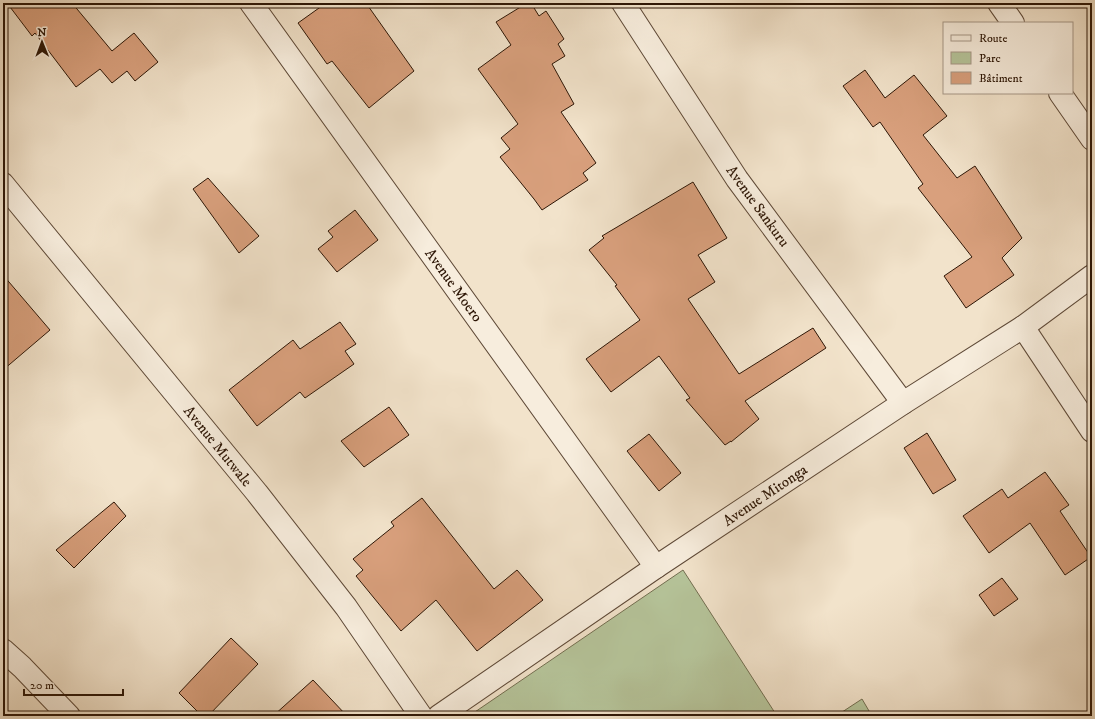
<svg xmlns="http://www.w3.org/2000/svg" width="1095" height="719" viewBox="0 0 1095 719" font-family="'IM FELL DW Pica',serif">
  <rect width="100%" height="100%" fill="#f2e3cb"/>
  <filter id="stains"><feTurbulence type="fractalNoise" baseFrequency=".005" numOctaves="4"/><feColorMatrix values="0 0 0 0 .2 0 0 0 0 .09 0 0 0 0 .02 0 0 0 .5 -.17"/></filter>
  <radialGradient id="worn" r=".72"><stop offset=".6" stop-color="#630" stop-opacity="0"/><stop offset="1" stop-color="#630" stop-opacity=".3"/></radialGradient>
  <g fill="#b6c59b" stroke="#726e50">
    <path d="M 683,570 L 777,716 L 469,716 Z"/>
    <path d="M 862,699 L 872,716 L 836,716 Z"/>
  </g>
  <g fill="#d9a07d" stroke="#2d1606">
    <path d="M 7,3 L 72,3 L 112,51 L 134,33 L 158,62 L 135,81 L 127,71 L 112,83 L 100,69 L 76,87 L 35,33 L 32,36 Z"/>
    <path d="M 326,3 L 366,3 L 414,71 L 369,108 L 332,61 L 327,64 L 298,23 Z"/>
    <path d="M 527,3 L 531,3 L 539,16 L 546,11 L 564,39 L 558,44 L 565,56 L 552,64 L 574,104 L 561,112 L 596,163 L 583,173 L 588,180 L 542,210 L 534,199 L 500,157 L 510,149 L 501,138 L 518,124 L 478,69 L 511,45 L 496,22 Z"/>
    <path d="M 865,70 L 885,98 L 914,75 L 947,116 L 923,135 L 957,178 L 975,166 L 1022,238 L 1002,258 L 1014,275 L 966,308 L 944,276 L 972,257 L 918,188 L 923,184 L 880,122 L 873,127 L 843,86 Z"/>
    <path d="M 208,178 L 259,236 L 239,253 L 193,189 Z"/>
    <path d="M 693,182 L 727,238 L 698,255 L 715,282 L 688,299 L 739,374 L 813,328 L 826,348 L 745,401 L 759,419 L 731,442 L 731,441 L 725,445 L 686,400 L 690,398 L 659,356 L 611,392 L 586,359 L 640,320 L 615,286 L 617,285 L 589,250 L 604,238 L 602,236 Z"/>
    <path d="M 355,210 L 378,240 L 337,272 L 318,249 L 333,237 L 328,231 Z"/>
    <path d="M 3,275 L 50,330 L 3,370 Z"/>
    <path d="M 340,322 L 356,344 L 345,351 L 354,364 L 305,398 L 300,392 L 257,426 L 229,390 L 293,340 L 300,349 Z"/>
    <path d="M 389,407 L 409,435 L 364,467 L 341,441 Z"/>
    <path d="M 927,433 L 956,480 L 933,494 L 904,448 Z"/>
    <path d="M 649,434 L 681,473 L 659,491 L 627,451 Z"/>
    <path d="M 1045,472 L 1069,505 L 1060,511 L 1091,557 L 1065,575 L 1030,523 L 989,553 L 963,516 L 1002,489 L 1008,498 Z"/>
    <path d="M 422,498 L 494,589 L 517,570 L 543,600 L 477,651 L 436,600 L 401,631 L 356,576 L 363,570 L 353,559 L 394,526 L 391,522 Z"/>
    <path d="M 114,502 L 126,516 L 74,568 L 56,550 Z"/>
    <path d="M 1002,578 L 1018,599 L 994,616 L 979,595 Z"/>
    <path d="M 231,638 L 258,664 L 208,716 L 202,716 L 179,693 Z"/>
    <path d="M 313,680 L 347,716 L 273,716 Z"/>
  </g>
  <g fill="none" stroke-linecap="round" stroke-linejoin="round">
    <defs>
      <g id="minor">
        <path d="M 251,3 L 656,567"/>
        <path d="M 623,3 L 737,179 L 903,403"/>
        <path d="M 999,3 L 1013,23"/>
        <path d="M 1060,93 L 1092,139"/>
        <path d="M 3,184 L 257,493 L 346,607 L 421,716"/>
        <path d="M 1023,327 L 1092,431"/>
        <path d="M 3,650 L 22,667 L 69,716"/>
        <path d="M 439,716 L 656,567 L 903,403 L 1023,327 L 1092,276"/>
      </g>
    </defs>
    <use href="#minor" stroke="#5e4937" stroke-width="24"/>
    <use href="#minor" stroke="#f7eddd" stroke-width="22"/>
  </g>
  <g text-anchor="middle" stroke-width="4" stroke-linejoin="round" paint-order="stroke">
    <g font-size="15" fill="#2d1606" stroke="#f7eddd">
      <text transform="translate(758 206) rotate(54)" y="5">Avenue Sankuru</text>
      <text transform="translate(454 285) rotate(54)" y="5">Avenue Moero</text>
      <text transform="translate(218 446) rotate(51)" y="5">Avenue Mutwale</text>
      <text transform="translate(765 495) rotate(-34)" y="5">Avenue Mitonga</text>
    </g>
  </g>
  <rect width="1095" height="719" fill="none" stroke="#f2e3cb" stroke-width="16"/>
  <rect x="4" y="4" width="1087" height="711" fill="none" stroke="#2d1606" stroke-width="2"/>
  <rect x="8" y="8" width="1079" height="703" fill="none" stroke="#2d1606"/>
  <rect x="943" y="22" width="130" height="72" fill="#f7eddd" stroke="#a69787"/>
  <rect x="951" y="35" width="20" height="6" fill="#f7eddd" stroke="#a69787"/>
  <text x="979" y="42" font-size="12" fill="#2d1606">Route</text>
  <rect x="951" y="52" width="20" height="12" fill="#b6c59b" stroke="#a69787"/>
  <text x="979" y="62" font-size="12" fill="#2d1606">Parc</text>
  <rect x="951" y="72" width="20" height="12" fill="#d9a07d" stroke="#a69787"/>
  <text x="979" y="82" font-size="12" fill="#2d1606">Bâtiment</text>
  <g transform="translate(42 42) rotate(359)" stroke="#f7eddd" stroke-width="3" paint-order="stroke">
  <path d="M0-3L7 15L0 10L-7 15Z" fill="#2d1606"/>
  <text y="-6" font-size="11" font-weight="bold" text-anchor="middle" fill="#2d1606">N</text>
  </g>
  <path d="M24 689v6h99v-6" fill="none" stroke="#2d1606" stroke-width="2"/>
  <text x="30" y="689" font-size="12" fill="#2d1606" stroke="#f7eddd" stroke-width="3" paint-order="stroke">20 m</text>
  <rect width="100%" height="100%" filter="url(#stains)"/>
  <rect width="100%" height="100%" fill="url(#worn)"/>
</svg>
